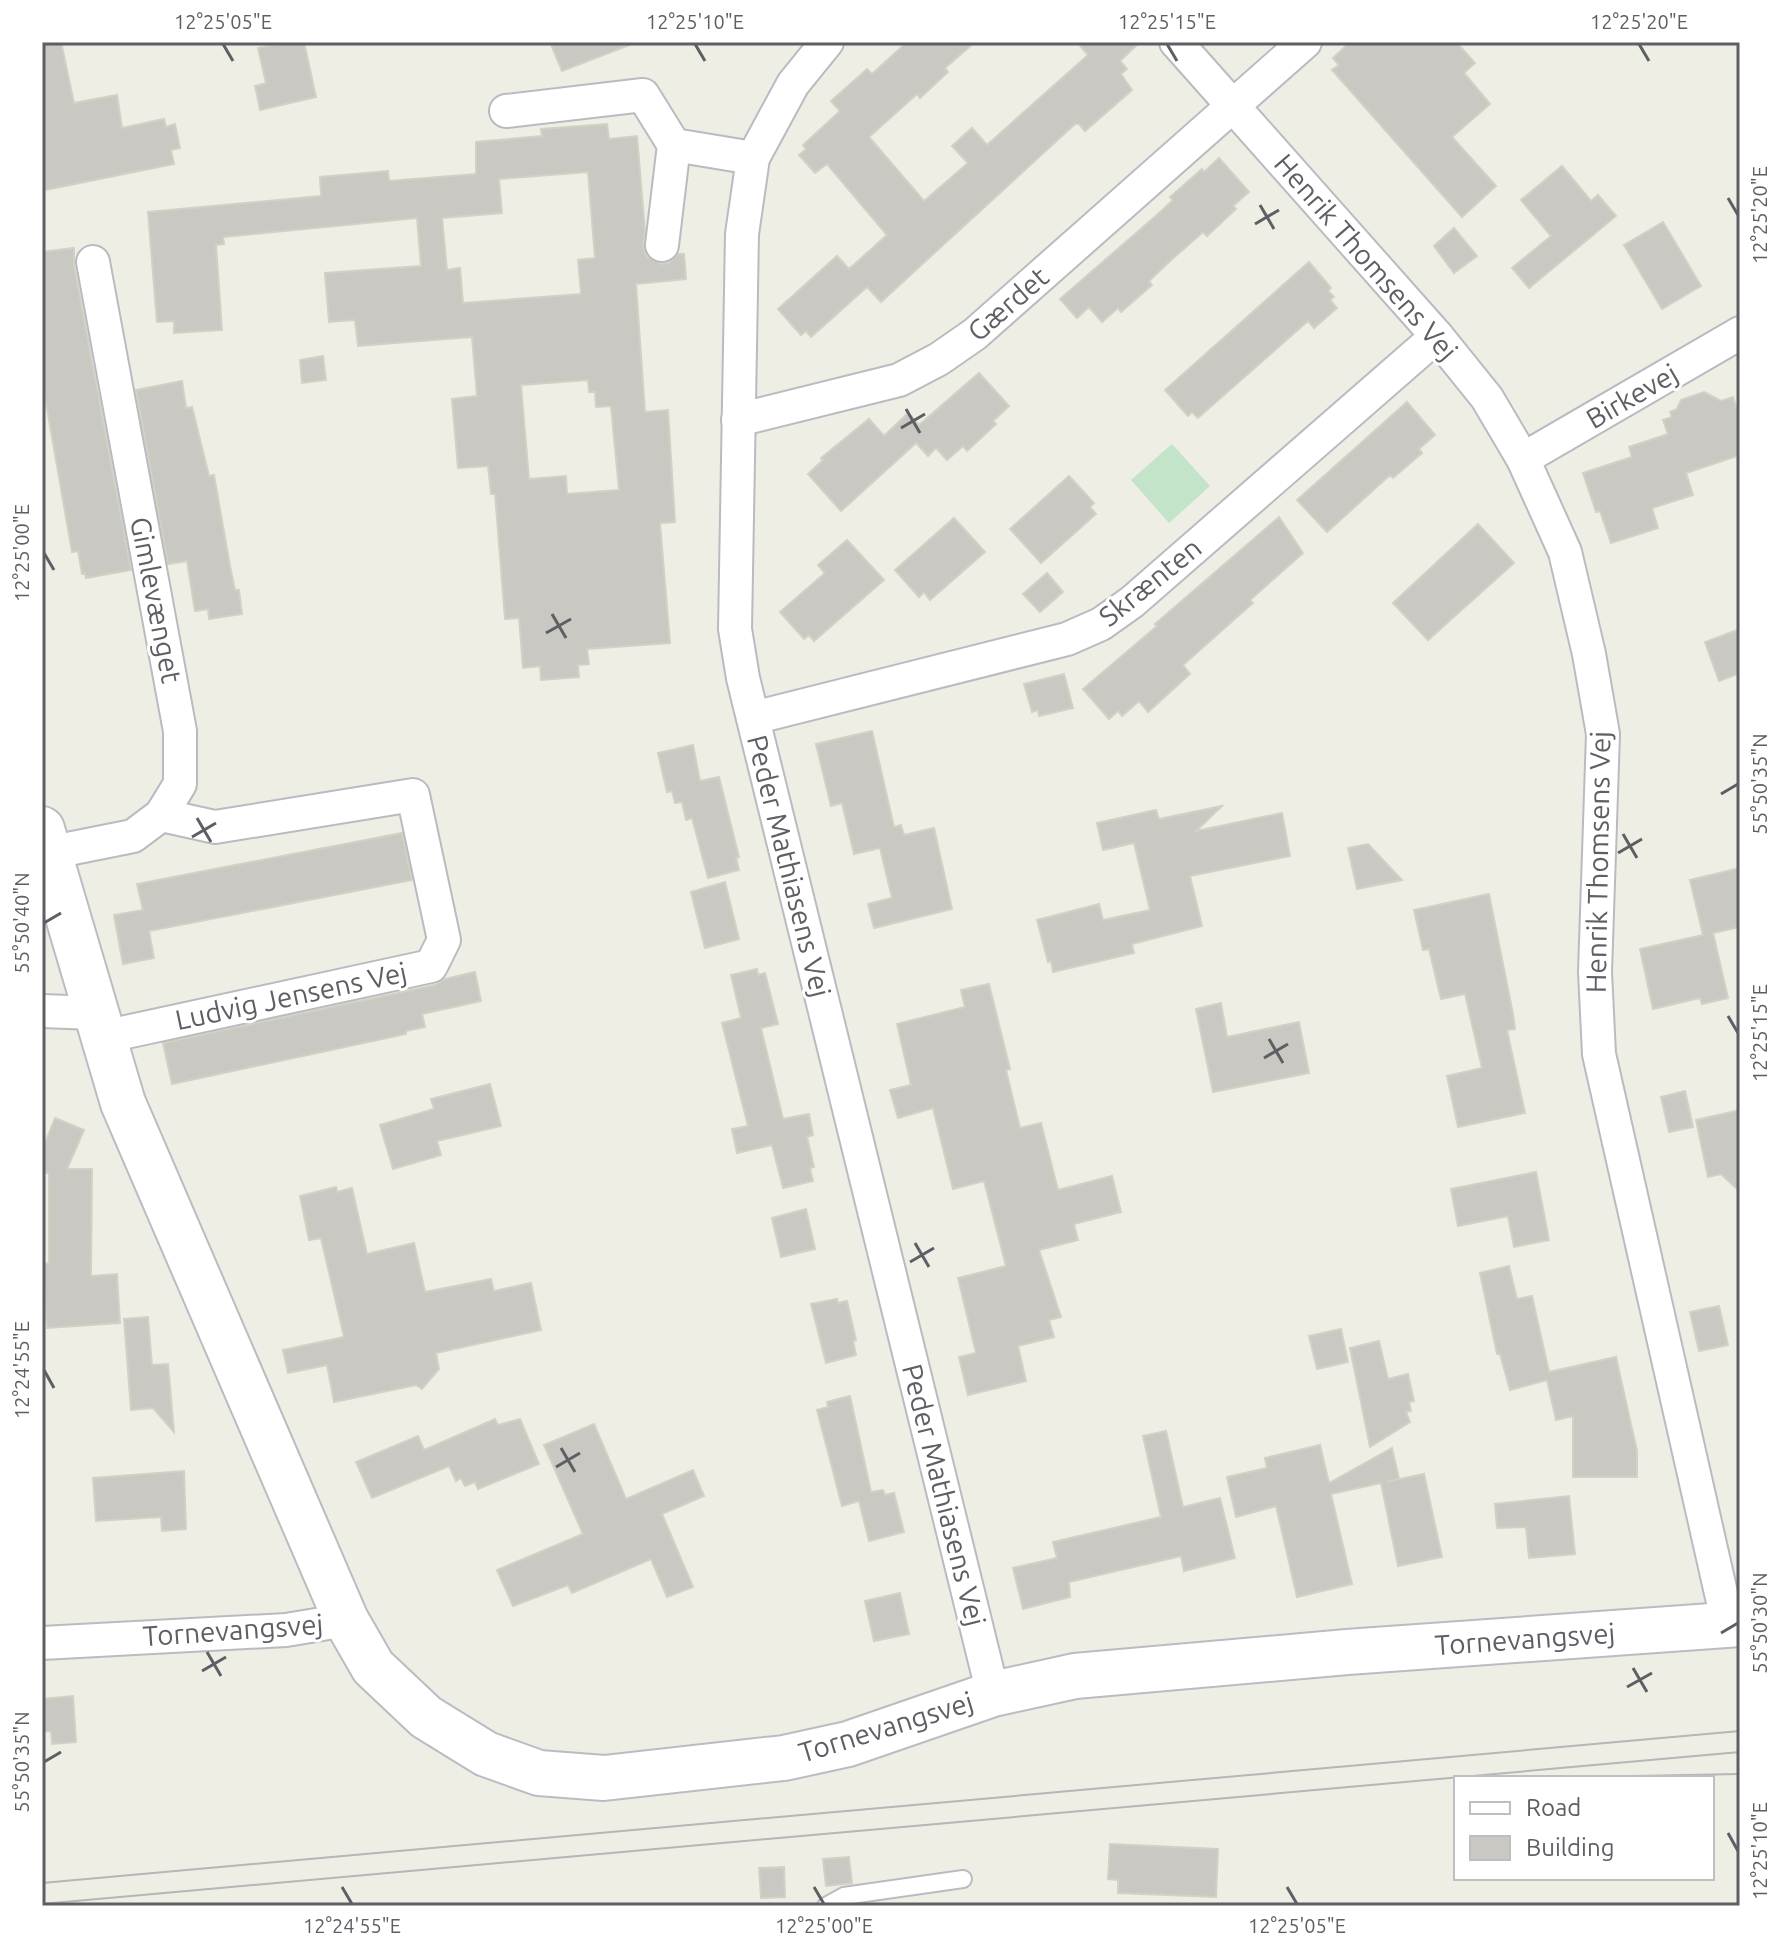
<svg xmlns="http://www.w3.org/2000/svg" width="1782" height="1948" viewBox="0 0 1782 1948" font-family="Ubuntu,sans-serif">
  <rect width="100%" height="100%" fill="#eeeee5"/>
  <path fill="#c4e4ca" d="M 1172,444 L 1210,486 L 1169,523 L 1131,480 Z"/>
  <g fill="#cac8c2" stroke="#d2d1c4" stroke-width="2" fill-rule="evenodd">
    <path d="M 42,42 L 61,42 L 74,103 L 117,95 L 122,128 L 164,119 L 166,127 L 175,124 L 180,148 L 171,150 L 174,164 L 45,190 L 42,177 Z"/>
    <path d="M 286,42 L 304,42 L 316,97 L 260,110 L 255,86 L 266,83 L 258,48 Z"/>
    <path d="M 550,42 L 632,42 L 632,44 L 562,71 Z"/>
    <path d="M 907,42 L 975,42 L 945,68 L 948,72 L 920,98 L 917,94 L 869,137 L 924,201 L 968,163 L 952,146 L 972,128 L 987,145 L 1088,55 L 1077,42 L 1140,42 L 1120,61 L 1127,69 L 1121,74 L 1132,90 L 1085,131 L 1079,124 L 1075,124 L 881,302 L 867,287 L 811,337 L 806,331 L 801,335 L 778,309 L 837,256 L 849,269 L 887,235 L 827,164 L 815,173 L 799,155 L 806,149 L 803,145 L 840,111 L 831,101 L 867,69 L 872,74 Z"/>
    <path d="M 1350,42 L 1456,42 L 1475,63 L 1464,73 L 1490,104 L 1452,137 L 1496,186 L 1462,217 L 1332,70 L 1339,65 L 1333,58 Z"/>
    <path d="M 607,124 L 609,139 L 637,136 L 645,231 L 643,244 L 647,257 L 661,264 L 669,263 L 678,254 L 684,254 L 686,279 L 636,284 L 645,412 L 668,410 L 675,522 L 660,523 L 670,643 L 587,649 L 589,664 L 578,665 L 579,677 L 541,680 L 540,666 L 523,668 L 519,618 L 505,619 L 495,494 L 491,494 L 488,466 L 458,468 L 452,399 L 477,396 L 472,337 L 358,346 L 355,320 L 329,322 L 325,273 L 421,266 L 417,218 L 223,237 L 224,244 L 216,245 L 222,330 L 174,333 L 174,321 L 157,322 L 148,212 L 321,196 L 320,177 L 388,171 L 389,181 L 476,174 L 476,142 L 542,136 L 541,129 ZM 588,172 L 595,258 L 578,260 L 581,294 L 463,303 L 460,268 L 447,270 L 442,218 L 502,213 L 499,179 ZM 588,380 L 589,392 L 595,392 L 596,407 L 611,406 L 619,490 L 567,494 L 566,476 L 529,479 L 521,385 Z"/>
    <path d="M 1219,158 L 1249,192 L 1233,206 L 1236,209 L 1207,236 L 1203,232 L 1170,261 L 1149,281 L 1152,285 L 1121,312 L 1118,308 L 1102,322 L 1089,307 L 1077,318 L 1060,299 L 1158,214 L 1173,200 L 1170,197 L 1202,169 L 1204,172 Z"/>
    <path d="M 1562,166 L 1591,201 L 1598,195 L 1616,216 L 1529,288 L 1512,268 L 1551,236 L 1521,200 Z"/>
    <path d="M 1663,222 L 1701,286 L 1662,309 L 1624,245 Z"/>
    <path d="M 1454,228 L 1477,256 L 1454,273 L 1434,246 Z"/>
    <path d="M 74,248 L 74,265 L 131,570 L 86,578 L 85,574 L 82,574 L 78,551 L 72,552 L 42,380 L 42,252 Z"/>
    <path d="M 1309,262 L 1331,288 L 1328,291 L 1334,297 L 1330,300 L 1337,308 L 1314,328 L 1308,321 L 1198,418 L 1192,412 L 1188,416 L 1165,390 Z"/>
    <path d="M 323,356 L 326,380 L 302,383 L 300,360 Z"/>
    <path d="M 979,373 L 1009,406 L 993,421 L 996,424 L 967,451 L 963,446 L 947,460 L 936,448 L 928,456 L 916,443 L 841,511 L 808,474 L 823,460 L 821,458 L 869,419 L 884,436 L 908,413 L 919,425 Z"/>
    <path d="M 182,381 L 186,408 L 192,407 L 209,476 L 214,475 L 230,566 L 235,590 L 239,590 L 242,614 L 209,619 L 208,609 L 195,611 L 187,561 L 168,564 L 136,390 Z"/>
    <path d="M 1704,392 L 1721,401 L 1733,397 L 1740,419 L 1740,455 L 1686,473 L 1693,495 L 1652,508 L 1658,528 L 1611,543 L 1600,511 L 1596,512 L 1583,473 L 1632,457 L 1629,447 L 1668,434 L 1663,420 L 1672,417 L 1670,412 L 1677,409 L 1681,400 Z"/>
    <path d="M 1407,402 L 1435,435 L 1419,449 L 1422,453 L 1393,478 L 1390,475 L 1327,532 L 1297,500 Z"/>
    <path d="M 1069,476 L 1094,503 L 1090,507 L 1096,514 L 1041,563 L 1010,529 Z"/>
    <path d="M 1279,517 L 1303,553 L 1250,600 L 1253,603 L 1183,665 L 1190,674 L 1148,712 L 1139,701 L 1122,716 L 1118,711 L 1109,719 L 1083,689 L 1157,626 L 1155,624 Z"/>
    <path d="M 954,518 L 985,552 L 930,600 L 924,592 L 919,597 L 895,570 Z"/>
    <path d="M 1478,524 L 1514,563 L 1428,640 L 1393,603 Z"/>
    <path d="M 847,540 L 884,580 L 814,641 L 809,635 L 804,639 L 780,612 L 825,573 L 818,565 Z"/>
    <path d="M 1047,573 L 1063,592 L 1040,612 L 1023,594 Z"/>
    <path d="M 1740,629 L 1740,673 L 1719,681 L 1705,642 Z"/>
    <path d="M 1064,674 L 1073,708 L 1039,716 L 1038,710 L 1032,712 L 1024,684 Z"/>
    <path d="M 872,731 L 894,827 L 901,825 L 904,835 L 934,828 L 952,909 L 874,928 L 868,904 L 892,898 L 880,848 L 854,854 L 842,803 L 831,806 L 816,744 Z"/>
    <path d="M 693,745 L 700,781 L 719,777 L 739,857 L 736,858 L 739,870 L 708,878 L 692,818 L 686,820 L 682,802 L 675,803 L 672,791 L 667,792 L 658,753 Z"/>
    <path d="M 1222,806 L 1196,831 L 1282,813 L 1290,856 L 1190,876 L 1202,926 L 1132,944 L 1134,953 L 1053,972 L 1051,961 L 1048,962 L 1037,920 L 1099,904 L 1103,920 L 1150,910 L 1134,843 L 1103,850 L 1097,823 L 1156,810 L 1159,819 Z"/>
    <path d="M 402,833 L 412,880 L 149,931 L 154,958 L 123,964 L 114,915 L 143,910 L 137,884 Z"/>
    <path d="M 1368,844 L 1402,880 L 1357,889 L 1348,848 Z"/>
    <path d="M 1740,868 L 1740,927 L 1713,933 L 1728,998 L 1702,1004 L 1700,998 L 1653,1009 L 1640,949 L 1703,935 L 1690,880 Z"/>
    <path d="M 725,882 L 739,939 L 705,948 L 691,892 Z"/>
    <path d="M 1489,894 L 1513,1014 L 1515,1029 L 1507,1030 L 1525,1113 L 1458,1127 L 1447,1076 L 1482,1068 L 1465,994 L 1441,999 L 1429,949 L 1423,950 L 1414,910 Z"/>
    <path d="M 757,969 L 758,975 L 765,973 L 778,1024 L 761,1028 L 783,1119 L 809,1114 L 813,1135 L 807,1137 L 814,1167 L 810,1168 L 813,1181 L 783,1188 L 772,1145 L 737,1153 L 732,1129 L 748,1126 L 722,1023 L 741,1018 L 731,975 Z"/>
    <path d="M 475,972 L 481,1001 L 422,1014 L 425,1027 L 406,1031 L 406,1034 L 172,1084 L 163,1043 L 435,985 L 445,979 Z"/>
    <path d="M 989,984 L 1010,1069 L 1006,1070 L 1020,1128 L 1041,1123 L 1058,1190 L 1112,1176 L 1121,1212 L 1074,1224 L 1078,1240 L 1039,1250 L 1061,1317 L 1049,1320 L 1054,1337 L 1018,1346 L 1026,1381 L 968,1395 L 959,1357 L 976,1353 L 958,1278 L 1006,1266 L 984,1181 L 953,1189 L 933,1108 L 898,1118 L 890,1090 L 911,1085 L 897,1024 L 965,1007 L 961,990 Z"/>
    <path d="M 1221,1003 L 1227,1037 L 1299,1022 L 1309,1073 L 1213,1092 L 1196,1009 Z"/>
    <path d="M 490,1084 L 501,1126 L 437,1141 L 441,1155 L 393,1169 L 380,1125 L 434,1109 L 431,1099 Z"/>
    <path d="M 1685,1091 L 1693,1127 L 1669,1132 L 1661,1097 Z"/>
    <path d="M 1740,1110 L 1740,1192 L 1721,1174 L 1708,1177 L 1696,1120 Z"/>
    <path d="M 55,1118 L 84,1130 L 67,1169 L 92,1169 L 91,1276 L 117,1274 L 120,1323 L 47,1328 L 43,1264 L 49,1263 L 49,1173 L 44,1173 L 44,1146 Z"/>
    <path d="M 1536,1172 L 1549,1240 L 1514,1247 L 1508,1216 L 1458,1226 L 1451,1189 Z"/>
    <path d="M 336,1187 L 337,1192 L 352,1188 L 367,1254 L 414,1243 L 425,1292 L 491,1279 L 494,1291 L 531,1283 L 541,1330 L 436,1353 L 439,1369 L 422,1389 L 416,1385 L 334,1402 L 327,1365 L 288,1373 L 283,1350 L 344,1337 L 321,1238 L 309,1240 L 300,1196 Z"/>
    <path d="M 806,1209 L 815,1249 L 781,1257 L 772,1218 Z"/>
    <path d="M 1509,1266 L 1517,1299 L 1532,1296 L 1549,1372 L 1616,1357 L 1637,1451 L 1637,1477 L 1573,1477 L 1573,1416 L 1556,1420 L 1547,1380 L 1510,1390 L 1500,1354 L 1497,1354 L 1480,1273 Z"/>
    <path d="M 837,1299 L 838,1303 L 847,1301 L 856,1340 L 853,1341 L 856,1355 L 826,1363 L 811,1304 Z"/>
    <path d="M 1719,1306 L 1728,1345 L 1699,1351 L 1690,1312 Z"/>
    <path d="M 148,1317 L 152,1365 L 168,1364 L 174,1432 L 153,1408 L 131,1410 L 124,1319 Z"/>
    <path d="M 1341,1329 L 1348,1362 L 1317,1369 L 1309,1336 Z"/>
    <path d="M 1379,1341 L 1388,1379 L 1408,1374 L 1414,1401 L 1409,1402 L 1411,1411 L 1406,1412 L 1410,1422 L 1370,1447 L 1350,1348 Z"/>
    <path d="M 850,1396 L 871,1492 L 883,1490 L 885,1495 L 894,1493 L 904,1532 L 869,1541 L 859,1501 L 842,1506 L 817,1410 L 828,1407 L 827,1402 Z"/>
    <path d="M 495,1419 L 498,1425 L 520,1419 L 539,1464 L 478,1489 L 475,1482 L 465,1486 L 461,1478 L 456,1481 L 449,1466 L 372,1498 L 356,1462 L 418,1436 L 424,1450 Z"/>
    <path d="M 594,1424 L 626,1499 L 693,1470 L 704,1496 L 662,1514 L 693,1587 L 667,1597 L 651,1559 L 572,1593 L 568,1585 L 513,1606 L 497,1570 L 583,1534 L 544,1445 Z"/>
    <path d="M 1166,1431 L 1183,1507 L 1220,1498 L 1235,1558 L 1184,1571 L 1181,1556 L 1069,1582 L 1070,1597 L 1023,1609 L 1013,1568 L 1057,1558 L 1053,1542 L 1161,1517 L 1143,1436 Z"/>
    <path d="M 1320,1445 L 1329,1483 L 1392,1448 L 1399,1479 L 1386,1482 L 1424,1474 L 1442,1557 L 1398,1566 L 1381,1483 L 1331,1494 L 1352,1584 L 1297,1597 L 1276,1506 L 1236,1517 L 1227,1477 L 1267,1468 L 1265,1458 Z"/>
    <path d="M 184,1471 L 186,1529 L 162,1531 L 161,1517 L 96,1521 L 93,1478 Z"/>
    <path d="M 1569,1496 L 1575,1554 L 1529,1558 L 1526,1527 L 1497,1528 L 1495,1504 Z"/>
    <path d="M 900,1593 L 909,1634 L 874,1641 L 865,1601 Z"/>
    <path d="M 73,1696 L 76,1742 L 52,1744 L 51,1731 L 42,1732 L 42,1699 Z"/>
    <path d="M 1110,1844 L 1218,1849 L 1216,1897 L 1118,1893 L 1118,1880 L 1108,1879 Z"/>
    <path d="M 849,1857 L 852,1883 L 826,1886 L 823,1859 Z"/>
    <path d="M 784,1867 L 785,1897 L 761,1898 L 759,1868 Z"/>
  </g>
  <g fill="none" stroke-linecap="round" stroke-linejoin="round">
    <defs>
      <path id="lane" d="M 826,1906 L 844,1896 L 963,1879"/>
      <g id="street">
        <path d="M 827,42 L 793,84 L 753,158 L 742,234 L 735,629 L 743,678 L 993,1694"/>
        <path d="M 1176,42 L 1437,336 L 1487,398 L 1523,459 L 1565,552 L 1589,654 L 1603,734 L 1595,972 L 1599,1054 L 1728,1624"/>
        <path d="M 506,111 L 643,95 L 674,145 L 753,158"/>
        <path d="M 662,245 L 674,145"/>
        <path d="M 738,420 L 899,380 L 939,359 L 975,334 L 1305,42"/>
        <path d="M 1523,459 L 1740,333"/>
        <path d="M 753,718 L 1067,639 L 1101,624 L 1132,602 L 1437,336"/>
        <path d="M 48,853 L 133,836 L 161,815 L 180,784 L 180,731 L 93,262"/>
        <path d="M 42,1011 L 95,1013"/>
        <path d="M 103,1037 L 431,966 L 444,940 L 413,795 L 215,827 L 161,815"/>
        <path d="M 42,1643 L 286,1630 L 346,1620"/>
      </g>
      <path id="secondary" d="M 42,829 L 123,1103 L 346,1620 L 373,1667 L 426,1717 L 486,1754 L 539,1773 L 604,1778 L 784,1758 L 848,1744 L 993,1694 L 1075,1676 L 1347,1652 L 1740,1624"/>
    </defs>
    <use href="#lane" stroke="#babbc0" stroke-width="20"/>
    <use href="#street" stroke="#babbc0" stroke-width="36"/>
    <use href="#secondary" stroke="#babcc2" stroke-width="48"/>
    <use href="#lane" stroke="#fff" stroke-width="16"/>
    <use href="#street" stroke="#fff" stroke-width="32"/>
    <use href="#secondary" stroke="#fff" stroke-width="44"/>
    <g stroke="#b5b6b6" stroke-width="2">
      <path d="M 1580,1777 L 1740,1774"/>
      <path d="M 42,1883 L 1740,1731"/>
      <path d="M 42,1904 L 1740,1752"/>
    </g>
  </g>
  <path fill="none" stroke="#5d5f64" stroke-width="3" d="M 223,44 L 233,61M 695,44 L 705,61M 1167,44 L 1177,61M 1639,44 L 1649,61M 1728,198 L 1738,215M 1260,205 L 1274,229M 1255,224 L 1279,210M 906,409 L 920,433M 901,428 L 925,414M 44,553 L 54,570M 552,614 L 566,638M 546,633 L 571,619M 1721,794 L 1738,784M 197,818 L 211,842M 1623,834 L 1637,858M 192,837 L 216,823M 1618,853 L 1642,839M 44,923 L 61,913M 1728,1016 L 1738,1033M 1269,1039 L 1283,1063M 1264,1058 L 1288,1044M 915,1243 L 929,1267M 910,1262 L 934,1248M 44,1370 L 54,1388M 561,1448 L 575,1472M 556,1467 L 580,1453M 1721,1633 L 1738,1623M 207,1652 L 221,1676M 1633,1668 L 1647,1692M 202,1671 L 226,1657M 1627,1687 L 1652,1673M 44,1762 L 61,1752M 1728,1833 L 1738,1851M 342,1887 L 352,1904M 814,1887 L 824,1904M 1287,1887 L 1297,1904"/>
  <g text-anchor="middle" stroke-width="6" stroke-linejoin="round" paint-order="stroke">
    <g font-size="28" fill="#5d5f64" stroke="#fff">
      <text transform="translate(1366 257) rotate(49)" y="10">Henrik Thomsens Vej</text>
      <text transform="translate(1008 304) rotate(-41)" y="10">Gærdet</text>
      <text transform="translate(1632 396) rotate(-30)" y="10">Birkevej</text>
      <text transform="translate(1150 582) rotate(-39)" y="10">Skrænten</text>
      <text transform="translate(156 600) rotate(79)" y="10">Gimlevænget</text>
      <text transform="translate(1598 862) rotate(-89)" y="10">Henrik Thomsens Vej</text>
      <text transform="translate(789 866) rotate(76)" y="10">Peder Mathiasens Vej</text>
      <text transform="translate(291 996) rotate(-12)" y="10">Ludvig Jensens Vej</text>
      <text transform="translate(944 1495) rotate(76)" y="10">Peder Mathiasens Vej</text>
      <text transform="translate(233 1630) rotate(-4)" y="10">Tornevangsvej</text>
      <text transform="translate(1525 1639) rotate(-4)" y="10">Tornevangsvej</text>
      <text transform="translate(886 1727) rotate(-17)" y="10">Tornevangsvej</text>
    </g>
  </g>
  <rect width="1782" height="1948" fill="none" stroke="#ffffff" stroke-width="88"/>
  <rect x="1454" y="1776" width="260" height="104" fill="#ffffff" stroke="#bebfc1" stroke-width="2"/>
  <rect x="1470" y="1802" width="40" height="12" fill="#ffffff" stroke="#bebfc1" stroke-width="2"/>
  <text x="1526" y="1816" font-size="24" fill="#5d5f64">Road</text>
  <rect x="1470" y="1836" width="40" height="24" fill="#cac8c2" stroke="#bebfc1" stroke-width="2"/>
  <text x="1526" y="1856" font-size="24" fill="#5d5f64">Building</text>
  <rect x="44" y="44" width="1694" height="1860" fill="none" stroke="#5d5f64" stroke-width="3"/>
  <g font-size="20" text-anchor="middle" fill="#5d5f64">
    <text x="223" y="29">12°25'05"E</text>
    <text x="695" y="29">12°25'10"E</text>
    <text x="1167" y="29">12°25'15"E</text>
    <text x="1639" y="29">12°25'20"E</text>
    <text transform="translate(1760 215) rotate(-90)" y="7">12°25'20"E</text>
    <text transform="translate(22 553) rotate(-90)" y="7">12°25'00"E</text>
    <text transform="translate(1760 784) rotate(-90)" y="7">55°50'35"N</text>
    <text transform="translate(22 923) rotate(-90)" y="7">55°50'40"N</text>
    <text transform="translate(1760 1033) rotate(-90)" y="7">12°25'15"E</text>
    <text transform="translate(22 1370) rotate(-90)" y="7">12°24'55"E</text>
    <text transform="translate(1760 1623) rotate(-90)" y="7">55°50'30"N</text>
    <text transform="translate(22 1762) rotate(-90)" y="7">55°50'35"N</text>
    <text transform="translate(1760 1851) rotate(-90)" y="7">12°25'10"E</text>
    <text x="352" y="1933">12°24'55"E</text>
    <text x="824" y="1933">12°25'00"E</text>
    <text x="1297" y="1933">12°25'05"E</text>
  </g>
</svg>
